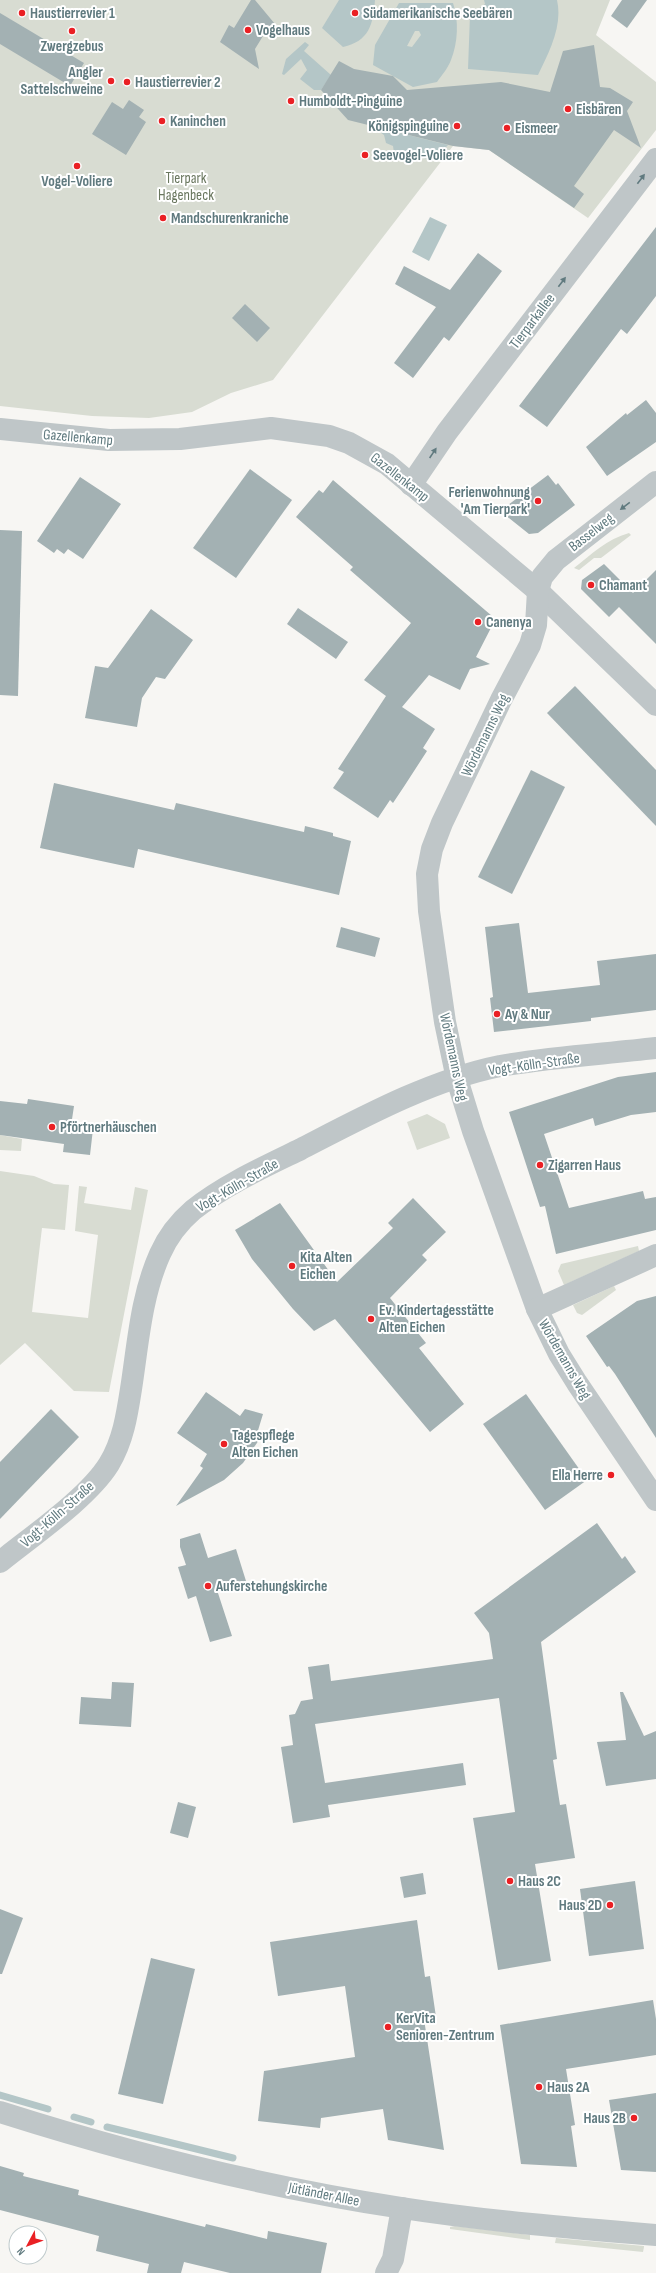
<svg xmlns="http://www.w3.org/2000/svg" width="656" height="2273" viewBox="0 0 656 2273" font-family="'Sofia Sans Condensed',sans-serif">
  <rect width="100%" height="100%" fill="#f7f6f3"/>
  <g fill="#d8dcd2">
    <path d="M 0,0 L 610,0 L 596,35 L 656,82 L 656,130 L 588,218 L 489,150 L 453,146 L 273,380 L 231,393 L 192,412 L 149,418 L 92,416 L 0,406 Z"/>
    <path d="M 629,533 L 631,535 L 601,558 L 594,558 L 579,570 L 574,568 C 592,554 607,539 629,533 Z"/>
    <path d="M 427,1114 L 445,1124 L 450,1138 L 417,1150 L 407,1122 Z"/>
    <path d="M 0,1135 L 22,1139 L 21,1151 L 0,1150 Z"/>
    <path d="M 0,1171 L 34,1176 L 54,1184 L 69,1185 L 65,1230 L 42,1228 L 32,1312 L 88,1318 L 98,1235 L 75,1231 L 79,1186 L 87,1187 L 84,1203 L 131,1210 L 135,1187 L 148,1190 L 109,1392 L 74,1391 L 25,1343 L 0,1365 Z"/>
    <path d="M 638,1246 L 639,1251 L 564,1285 L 558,1271 L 561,1264 Z"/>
    <path d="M 614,1286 L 616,1290 L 582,1315 L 577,1313 L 573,1305 Z"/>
    <path d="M 455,2226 L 530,2235 L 530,2240 L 450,2229 L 450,2227 Z"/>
    <path d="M 556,2238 L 644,2246 L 644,2247 L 643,2252 L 555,2243 Z"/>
  </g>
  <g fill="#b4c6c7" fill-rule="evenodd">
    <path d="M 339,0 L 375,0 C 373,25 369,41 343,47 L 322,28 Z"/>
    <path d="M 484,0 L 557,0 C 563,26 549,52 538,75 L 468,69 L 470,15 L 485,4 Z"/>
    <path d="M 399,3 L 453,3 C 459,20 458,43 451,60 C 448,68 442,75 437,82 L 413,87 L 373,65 L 375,45 ZM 415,31 L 419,31 L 421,35 L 412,47 L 407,46 Z"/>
    <path d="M 305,42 L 309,45 L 304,51 L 331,75 L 321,90 L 314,90 L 300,79 L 307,70 L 301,59 L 284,75 L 282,74 L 286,59 Z"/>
    <path d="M 372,126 L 448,145 L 433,161 L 420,157 L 416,152 L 400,158 L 394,153 L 393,146 L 386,143 L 384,135 Z"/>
    <path d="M 430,217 L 447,225 L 429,261 L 412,252 Z"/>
  </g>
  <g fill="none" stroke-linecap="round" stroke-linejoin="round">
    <g stroke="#b4c6c7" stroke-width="7">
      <path d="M 0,2095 L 48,2109"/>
      <path d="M 74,2117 L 91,2122"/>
      <path d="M 107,2127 L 233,2158"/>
    </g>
  </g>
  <g fill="#a3b1b3">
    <path d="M 251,0 L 255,0 L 275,24 L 269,32 L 263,36 L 255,49 L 259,69 L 220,42 L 229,25 L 234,28 Z"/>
    <path d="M 622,0 L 647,0 L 627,28 L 611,16 Z"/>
    <path d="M 0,13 L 84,63 L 70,86 L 0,44 Z"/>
    <path d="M 594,45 L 600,87 L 610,88 L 633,102 L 627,111 L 641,148 L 614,130 L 574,186 L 584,194 L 574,208 L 489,150 L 453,146 L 348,120 L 321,90 L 339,61 L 354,69 L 393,76 L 407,90 L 501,82 L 550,92 L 563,51 Z"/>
    <path d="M 129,100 L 144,110 L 139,117 L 146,122 L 126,155 L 92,134 L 112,102 L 123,109 Z"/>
    <path d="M 656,227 L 656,296 L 627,334 L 621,329 L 547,427 L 519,406 Z"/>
    <path d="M 478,253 L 502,271 L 449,341 L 444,337 L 413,378 L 394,363 L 436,307 L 395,284 L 404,266 L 450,290 Z"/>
    <path d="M 245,304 L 270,328 L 257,342 L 232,318 Z"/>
    <path d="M 646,400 L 656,413 L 656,442 L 607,476 L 586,447 L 626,413 L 627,415 Z"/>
    <path d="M 250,469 L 292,500 L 236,578 L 193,548 Z"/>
    <path d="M 548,475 L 556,485 L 558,483 L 575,505 L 538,533 L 529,534 L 500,511 Z"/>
    <path d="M 80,477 L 121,504 L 83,559 L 68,549 L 64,554 L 57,549 L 54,553 L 37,541 Z"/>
    <path d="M 333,480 L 492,616 L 494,622 L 476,657 L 490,664 L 470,669 L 460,690 L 429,675 L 402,707 L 435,729 L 423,748 L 427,751 L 405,785 L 393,803 L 390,800 L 378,818 L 333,788 L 344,772 L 338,769 L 386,696 L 364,680 L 411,623 L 350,570 L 353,567 L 296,517 L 319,490 L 323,493 Z"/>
    <path d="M 0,530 L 22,531 L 18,696 L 0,695 Z"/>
    <path d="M 604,564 L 633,593 L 656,570 L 656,644 L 619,607 L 609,617 L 581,589 L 582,580 Z"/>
    <path d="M 298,608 L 348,642 L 336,659 L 287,624 Z"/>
    <path d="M 151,609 L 193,640 L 165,679 L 156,677 L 142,698 L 137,727 L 85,718 L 95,666 L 108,668 Z"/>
    <path d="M 575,686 L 656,770 L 656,826 L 547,713 Z"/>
    <path d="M 531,770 L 565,787 L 512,894 L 478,877 Z"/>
    <path d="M 54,783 L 174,810 L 176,803 L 304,832 L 305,826 L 333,833 L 333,836 L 351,841 L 339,895 L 138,849 L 134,868 L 40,848 Z"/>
    <path d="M 519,923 L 528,993 L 600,985 L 597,961 L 656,954 L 656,1010 L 591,1018 L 591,1021 L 494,1032 L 490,998 L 493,997 L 485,927 Z"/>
    <path d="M 341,927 L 380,938 L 375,957 L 336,947 Z"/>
    <path d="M 656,1072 L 656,1112 L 631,1115 L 595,1126 L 593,1118 L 544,1134 L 569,1208 L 643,1191 L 645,1199 L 656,1197 L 656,1230 L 556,1254 L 545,1206 L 540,1207 L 509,1112 L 618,1077 Z"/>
    <path d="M 28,1099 L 74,1106 L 71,1126 L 93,1129 L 90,1155 L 63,1152 L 64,1144 L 0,1135 L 0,1101 L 27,1104 Z"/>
    <path d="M 413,1198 L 446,1232 L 422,1255 L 427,1260 L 390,1298 L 426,1343 L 419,1348 L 464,1404 L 430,1432 L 335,1319 L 314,1331 L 293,1309 L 252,1259 L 235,1230 L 280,1203 L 337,1282 L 393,1228 L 388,1223 Z"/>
    <path d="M 656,1296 L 656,1438 L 615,1374 L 609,1366 L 607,1367 L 586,1336 L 637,1301 Z"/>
    <path d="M 206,1392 L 240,1416 L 245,1409 L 263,1414 L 256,1437 L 259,1440 L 243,1463 L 224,1480 L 176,1506 L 203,1468 L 200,1466 L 207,1454 L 177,1433 Z"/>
    <path d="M 526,1394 L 587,1480 L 545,1510 L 483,1424 Z"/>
    <path d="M 51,1409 L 79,1437 L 0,1519 L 0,1462 Z"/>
    <path d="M 597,1523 L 622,1559 L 625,1556 L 636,1572 L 541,1642 L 557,1759 L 553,1760 L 560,1805 L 566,1804 L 575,1858 L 535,1864 L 551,1961 L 498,1970 L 473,1818 L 515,1812 L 499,1698 L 315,1724 L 325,1783 L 463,1763 L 466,1785 L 328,1805 L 330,1817 L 293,1823 L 281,1747 L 293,1745 L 289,1715 L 295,1714 L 301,1701 L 313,1699 L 308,1667 L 329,1664 L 331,1681 L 493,1659 L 489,1633 L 474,1613 Z"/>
    <path d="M 200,1533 L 208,1558 L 236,1549 L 246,1581 L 217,1590 L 232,1636 L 210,1642 L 196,1596 L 188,1599 L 178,1567 L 186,1565 L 180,1547 L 180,1539 Z"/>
    <path d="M 112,1682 L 134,1683 L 131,1727 L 79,1724 L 81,1697 L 111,1699 Z"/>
    <path d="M 620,1692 L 623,1692 L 644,1736 L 656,1731 L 656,1779 L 606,1786 L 597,1742 L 626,1740 Z"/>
    <path d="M 178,1802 L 196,1807 L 188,1838 L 170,1833 Z"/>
    <path d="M 423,1873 L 426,1894 L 404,1898 L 400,1877 Z"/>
    <path d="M 635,1881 L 644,1949 L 589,1956 L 580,1889 Z"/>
    <path d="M 0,1909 L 23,1918 L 2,1974 L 0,1974 Z"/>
    <path d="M 417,1920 L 425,1977 L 430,1976 L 436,2017 L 424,2019 L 444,2150 L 388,2140 L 383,2109 L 321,2118 L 320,2128 L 258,2121 L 264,2071 L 355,2057 L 345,1986 L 278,1996 L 270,1942 Z"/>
    <path d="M 151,1958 L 195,1969 L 163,2104 L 118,2094 Z"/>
    <path d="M 653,2000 L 656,2019 L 656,2055 L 566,2069 L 575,2125 L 571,2126 L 577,2167 L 521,2164 L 500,2025 Z"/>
    <path d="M 656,2093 L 656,2172 L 621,2170 L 609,2100 Z"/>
    <path d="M 0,2166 L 24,2173 L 23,2176 L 79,2190 L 78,2195 L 205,2227 L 206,2224 L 267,2239 L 268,2231 L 327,2243 L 321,2273 L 230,2273 L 184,2262 L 181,2273 L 147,2273 L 149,2264 L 96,2251 L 99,2236 L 0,2210 Z"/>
  </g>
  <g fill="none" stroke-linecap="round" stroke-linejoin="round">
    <g stroke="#bfc6c8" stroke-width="22">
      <path d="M 0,429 L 109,440 L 180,439 L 271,428 L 329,436 L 349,443 L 387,464 L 538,591 L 656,705"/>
      <path d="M 656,482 L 556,560 L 542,577 L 538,591 L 536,625 L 530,645 L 501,700 L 442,823 L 432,849 L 427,874 L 429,911 L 445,1022 L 457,1079 L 473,1131 L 537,1309 L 559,1354 L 577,1383 L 656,1500"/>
      <path d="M 411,485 L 447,432 L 656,159"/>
      <path d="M 537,1309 L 656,1255"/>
      <path d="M 0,1562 C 32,1536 88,1498 109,1464 C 123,1441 127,1415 131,1389 C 138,1344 141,1296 160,1254 C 167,1238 179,1222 193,1210 C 224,1185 264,1167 301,1149 C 363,1117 431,1080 500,1066 C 551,1057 605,1054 656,1048"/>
      <path d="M 0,2112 C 132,2154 265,2187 402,2208 C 486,2221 571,2228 656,2235"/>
      <path d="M 386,2273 L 393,2259 L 402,2208"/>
    </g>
  </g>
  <defs><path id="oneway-solid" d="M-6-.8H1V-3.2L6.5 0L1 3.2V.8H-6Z"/></defs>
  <g fill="#607a7f">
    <use href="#oneway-solid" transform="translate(641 179) rotate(-53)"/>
    <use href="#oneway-solid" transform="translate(562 282) rotate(-53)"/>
    <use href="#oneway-solid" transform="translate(433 453) rotate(-56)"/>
    <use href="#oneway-solid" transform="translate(625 506) rotate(143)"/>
  </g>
  <g fill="#ea2024" stroke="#fff" stroke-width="1.5">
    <circle cx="22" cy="13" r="4"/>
    <circle cx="355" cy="13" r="4"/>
    <circle cx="248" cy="30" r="4"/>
    <circle cx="72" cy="31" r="4"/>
    <circle cx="111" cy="81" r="4"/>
    <circle cx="127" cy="82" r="4"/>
    <circle cx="291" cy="101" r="4"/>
    <circle cx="568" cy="109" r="4"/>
    <circle cx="162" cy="121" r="4"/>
    <circle cx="457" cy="126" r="4"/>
    <circle cx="507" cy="128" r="4"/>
    <circle cx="365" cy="155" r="4"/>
    <circle cx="77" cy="166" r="4"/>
    <circle cx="163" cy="218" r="4"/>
    <circle cx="538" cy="501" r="4"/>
    <circle cx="591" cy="585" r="4"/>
    <circle cx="478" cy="622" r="4"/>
    <circle cx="497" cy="1014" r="4"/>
    <circle cx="52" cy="1127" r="4"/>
    <circle cx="540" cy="1165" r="4"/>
    <circle cx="292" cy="1266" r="4"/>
    <circle cx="371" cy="1319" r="4"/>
    <circle cx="224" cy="1444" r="4"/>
    <circle cx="611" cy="1475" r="4"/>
    <circle cx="208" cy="1586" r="4"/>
    <circle cx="510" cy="1881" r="4"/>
    <circle cx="610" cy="1905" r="4"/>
    <circle cx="388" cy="2027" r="4"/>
    <circle cx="539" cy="2087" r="4"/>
    <circle cx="634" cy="2118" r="4"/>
  </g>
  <g text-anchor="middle" stroke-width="4" stroke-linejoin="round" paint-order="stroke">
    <g font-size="15" font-weight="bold" fill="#607a7f" stroke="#fff" text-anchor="start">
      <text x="30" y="18">Haustierrevier 1</text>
      <text x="363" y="18">Südamerikanische Seebären</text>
      <text x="256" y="35">Vogelhaus</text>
      <text x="72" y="51" text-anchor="middle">Zwergzebus</text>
      <text x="103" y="77" text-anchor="end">Angler<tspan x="103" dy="17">Sattelschweine</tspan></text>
      <text x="135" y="87">Haustierrevier 2</text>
      <text x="299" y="106">Humboldt-Pinguine</text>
      <text x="576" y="114">Eisbären</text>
      <text x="170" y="126">Kaninchen</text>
      <text x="449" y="131" text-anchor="end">Königspinguine</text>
      <text x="515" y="133">Eismeer</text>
      <text x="373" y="160">Seevogel-Voliere</text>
      <text x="77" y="186" text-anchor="middle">Vogel-Voliere</text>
      <text x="171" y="223">Mandschurenkraniche</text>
      <text x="530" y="497" text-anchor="end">Ferienwohnung<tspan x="530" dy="17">'Am Tierpark'</tspan></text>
      <text x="599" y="590">Chamant</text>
      <text x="486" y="627">Canenya</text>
      <text x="505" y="1019">Ay &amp; Nur</text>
      <text x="60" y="1132">Pförtnerhäuschen</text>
      <text x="548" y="1170">Zigarren Haus</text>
      <text x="300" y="1262">Kita Alten<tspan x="300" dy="17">Eichen</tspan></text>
      <text x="379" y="1315">Ev. Kindertagesstätte<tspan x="379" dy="17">Alten Eichen</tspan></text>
      <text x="232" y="1440">Tagespflege<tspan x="232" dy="17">Alten Eichen</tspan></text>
      <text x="603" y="1480" text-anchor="end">Ella Herre</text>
      <text x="216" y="1591">Auferstehungskirche</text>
      <text x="518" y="1886">Haus 2C</text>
      <text x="602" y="1910" text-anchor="end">Haus 2D</text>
      <text x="396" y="2023">KerVita<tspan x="396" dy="17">Senioren-Zentrum</tspan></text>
      <text x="547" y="2092">Haus 2A</text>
      <text x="626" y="2123" text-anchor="end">Haus 2B</text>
    </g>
    <g font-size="15" fill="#6a775f" stroke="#fff">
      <text x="186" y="183">Tierpark<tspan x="186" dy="17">Hagenbeck</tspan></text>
    </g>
    <g font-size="15" fill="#607a7f" stroke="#fff">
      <text transform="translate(532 321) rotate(-53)" y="5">Tierparkallee</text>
      <text transform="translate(78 437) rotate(5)" y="5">Gazellenkamp</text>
      <text transform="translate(400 477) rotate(38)" y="5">Gazellenkamp</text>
      <text transform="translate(591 532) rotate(-38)" y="5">Basselweg</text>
      <text transform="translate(485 735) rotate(-64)" y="5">Wördemanns Weg</text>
      <text transform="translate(454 1057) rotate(78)" y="5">Wördemanns Weg</text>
      <text transform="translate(534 1064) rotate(-8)" y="5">Vogt-Kölln-Straße</text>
      <text transform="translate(237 1185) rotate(-30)" y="5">Vogt-Kölln-Straße</text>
      <text transform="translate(565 1359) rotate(60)" y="5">Wördemanns Weg</text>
      <text transform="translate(57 1514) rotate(-41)" y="5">Vogt-Kölln-Straße</text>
      <text transform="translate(324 2194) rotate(11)" y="5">Jütländer Allee</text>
    </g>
  </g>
  <g transform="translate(28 2245) rotate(229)"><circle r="19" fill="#ffffff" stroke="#bfcacc"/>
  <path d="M0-3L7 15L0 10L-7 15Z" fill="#ea2024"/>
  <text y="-6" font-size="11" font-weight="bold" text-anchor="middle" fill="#607a7f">N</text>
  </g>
</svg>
